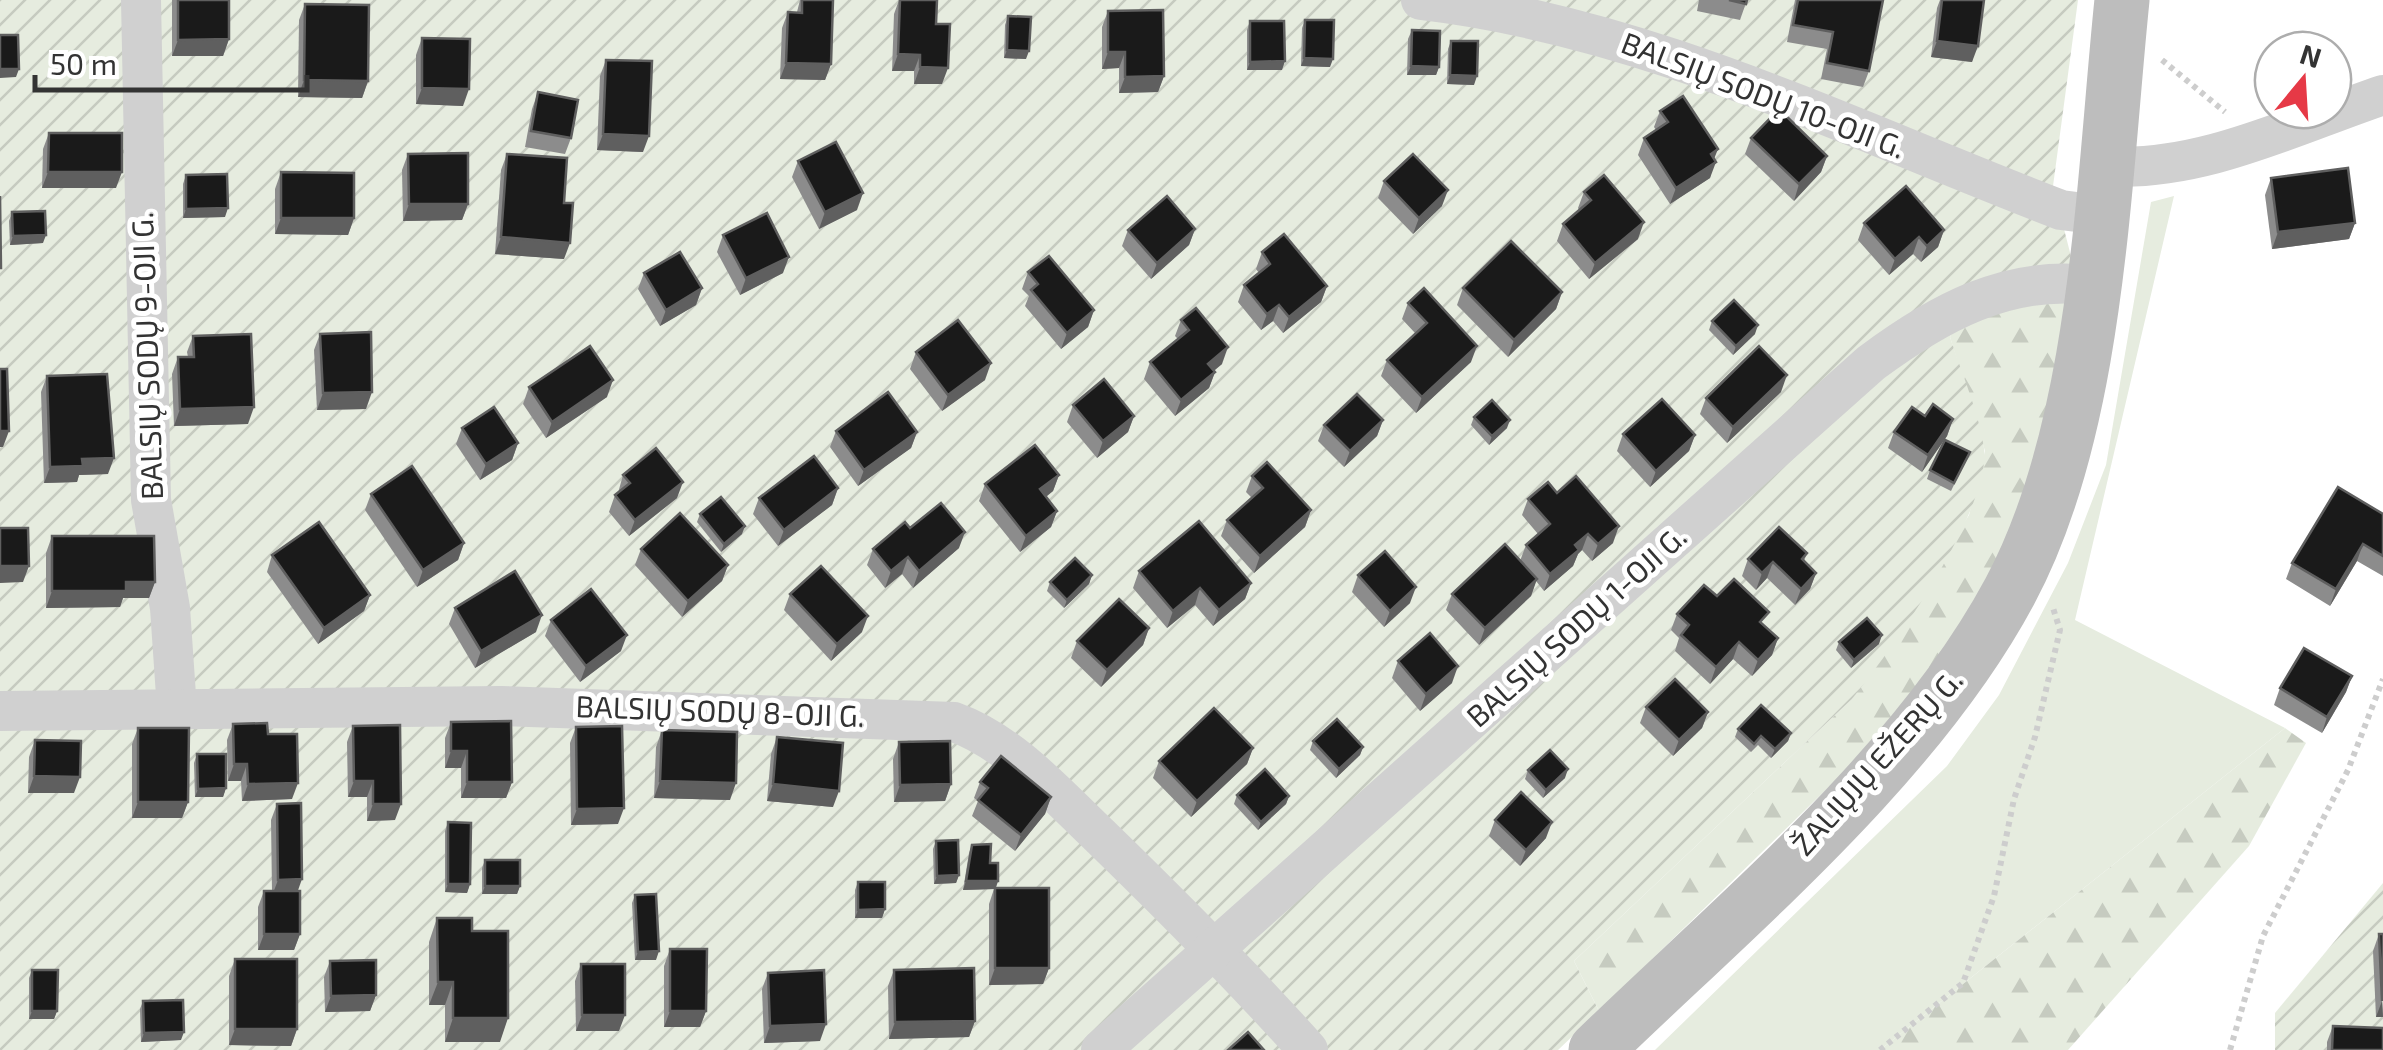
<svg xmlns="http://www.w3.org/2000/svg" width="2383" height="1050" viewBox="0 0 2383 1050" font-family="'Exo 2',sans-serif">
  <defs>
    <pattern id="forest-firs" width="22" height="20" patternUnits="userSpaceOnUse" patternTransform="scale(2.5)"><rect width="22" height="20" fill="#e6ecdf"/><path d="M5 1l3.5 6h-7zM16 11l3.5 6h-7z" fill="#c6cbc0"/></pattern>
    <pattern id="garden-furrows" width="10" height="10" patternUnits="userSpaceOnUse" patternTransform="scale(2.5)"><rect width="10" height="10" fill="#e6ecdf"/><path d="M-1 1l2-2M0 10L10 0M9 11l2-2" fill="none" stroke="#c6cbc0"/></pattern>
  </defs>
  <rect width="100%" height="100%" fill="#fff"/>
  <path fill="#e6ecdf" d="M 2174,196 L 2075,620 L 2285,728 L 1880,1050 L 1655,1050 L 1947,766 L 1999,695 L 2068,563 L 2106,465 L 2151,202 Z"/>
  <g fill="url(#forest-firs)">
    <path d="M 2075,272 L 2055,412 L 1978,613 L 1879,738 L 1599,1011 L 1574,961 L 1852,699 L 1969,515 L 1985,451 L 1950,337 L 1959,317 Z"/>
    <path d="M 2285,728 L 2306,743 L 2249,846 L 2068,1050 L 1880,1050 Z"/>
  </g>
  <g fill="url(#garden-furrows)">
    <path d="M 0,0 L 2078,0 L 2053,186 L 2075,272 L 1958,317 L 1950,337 C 1961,372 1979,412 1984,448 C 1992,508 1890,653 1852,699 L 1574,961 L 1599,1011 L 1558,1050 L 0,1050 Z"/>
    <path d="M 2383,883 L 2383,1050 L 2275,1050 L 2275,1013 Z"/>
  </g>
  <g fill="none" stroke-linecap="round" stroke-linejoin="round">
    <g stroke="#cdcdcd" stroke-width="6" stroke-dasharray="5 5" stroke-linecap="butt">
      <path d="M 2162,60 L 2225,112"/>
      <path d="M 1880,1050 L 1963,983 L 1994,896 L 2014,799 L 2035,737 L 2060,630 L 2053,608"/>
      <path d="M 2230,1050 L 2263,936 L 2348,770 L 2383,679"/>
    </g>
    <g stroke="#d0d0d0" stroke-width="40">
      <path d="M 141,0 L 151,500 L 170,608 L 177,710"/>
      <path d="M 1421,0 C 1645,26 1852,130 2061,210 L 2100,215"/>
      <path d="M 2105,166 C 2199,173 2294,125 2383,95"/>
      <path d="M 0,711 L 501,706 L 954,722 C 1010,742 1057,795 1099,835 C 1171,905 1241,975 1308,1050"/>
      <path d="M 1101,1050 L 1871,363 C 1937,314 2006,275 2091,285"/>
    </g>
    <path stroke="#bdbdbd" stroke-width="55" d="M 1596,1050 C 1736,914 1917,765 2010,591 C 2098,427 2103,184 2122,0"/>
  </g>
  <g fill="#8c8c8c">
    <path d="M 172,0 L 229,0 L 229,39 L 223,56 L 172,56 Z"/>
    <path d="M 800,0 L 833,0 L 831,64 L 825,80 L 780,79 L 782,28 L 788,12 L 797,12 Z"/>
    <path d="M 899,0 L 936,24 L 942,84 L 914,84 L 914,71 L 892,71 L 894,14 Z"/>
    <path d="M 1699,0 L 1747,0 L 1740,20 L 1697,11 Z"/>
    <path d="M 1795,0 L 1883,0 L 1869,71 L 1863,87 L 1821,79 L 1827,49 L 1787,42 Z"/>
    <path d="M 1940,0 L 1984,0 L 1972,62 L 1931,57 L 1937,8 Z"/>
    <path d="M 305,4 L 368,81 L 362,98 L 298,97 L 299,20 Z"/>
    <path d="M 1108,11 L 1164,76 L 1158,92 L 1119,93 L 1119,68 L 1102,69 L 1102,27 Z"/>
    <path d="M 1008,16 L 1026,59 L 1004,58 L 1005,25 Z"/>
    <path d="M 1305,20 L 1330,67 L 1301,66 L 1302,28 Z"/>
    <path d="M 1250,21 L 1282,70 L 1247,70 L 1247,30 Z"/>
    <path d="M 1412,30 L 1439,67 L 1436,75 L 1407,75 L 1408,39 Z"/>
    <path d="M 422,38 L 463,106 L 416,104 L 416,55 Z"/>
    <path d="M 1451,41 L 1474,85 L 1447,84 L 1448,49 Z"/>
    <path d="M 606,60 L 643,152 L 597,150 L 600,76 Z"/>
    <path d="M 538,92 L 571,138 L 565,154 L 525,147 L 532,109 Z"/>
    <path d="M 1660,111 L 1714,159 L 1710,178 L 1670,204 L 1638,155 L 1644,138 L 1656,130 L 1654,127 Z"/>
    <path d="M 49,133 L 116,188 L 42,188 L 43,149 Z"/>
    <path d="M 1751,138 L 1827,156 L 1821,172 L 1794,201 L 1745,154 Z"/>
    <path d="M 408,154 L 468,204 L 462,220 L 403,221 L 402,170 Z"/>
    <path d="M 507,154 L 564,259 L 495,254 L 501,170 Z"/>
    <path d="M 798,161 L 857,210 L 819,229 L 792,177 Z"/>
    <path d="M 281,172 L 354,218 L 348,235 L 275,234 L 275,189 Z"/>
    <path d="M 186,175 L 225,217 L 183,218 L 183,184 Z"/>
    <path d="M 2271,178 L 2355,223 L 2349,239 L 2272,249 L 2265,195 Z"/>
    <path d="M 1384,181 L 1442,206 L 1413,234 L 1378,198 Z"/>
    <path d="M 1584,192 L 1638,239 L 1589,279 L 1557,241 L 1563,224 L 1579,210 L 1578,208 Z"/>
    <path d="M 12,212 L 43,243 L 10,245 L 9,221 Z"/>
    <path d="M 1864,223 L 1944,230 L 1938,247 L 1921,262 L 1913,254 L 1889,275 L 1858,240 Z"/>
    <path d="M 1195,229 L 1189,245 L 1151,279 L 1122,246 L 1128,230 Z"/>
    <path d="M 723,235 L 783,273 L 740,295 L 717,252 Z"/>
    <path d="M 1262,252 L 1327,286 L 1321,302 L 1283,333 L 1273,321 L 1261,330 L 1238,302 L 1244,285 L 1259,273 L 1256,269 Z"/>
    <path d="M 1028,272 L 1094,310 L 1088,327 L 1061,349 L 1025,306 L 1029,296 L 1022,289 Z"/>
    <path d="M 644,273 L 702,288 L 696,305 L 660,326 L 638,289 Z"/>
    <path d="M 1463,288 L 1562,292 L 1556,309 L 1508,357 L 1457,305 Z"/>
    <path d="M 1408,303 L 1471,362 L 1416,413 L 1381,376 L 1387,360 L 1415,333 L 1402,319 Z"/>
    <path d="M 1181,320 L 1222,364 L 1214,371 L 1215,372 L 1209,388 L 1175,416 L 1144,379 L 1150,362 L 1178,339 L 1175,336 Z"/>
    <path d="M 1712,321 L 1755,334 L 1733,355 L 1709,330 Z"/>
    <path d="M 320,334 L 366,409 L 317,410 L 314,350 Z"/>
    <path d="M 193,336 L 248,424 L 174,426 L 172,374 L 178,357 L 188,357 L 187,352 Z"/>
    <path d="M 916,352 L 985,380 L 942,411 L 910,369 Z"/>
    <path d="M 47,376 L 108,474 L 79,475 L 77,482 L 44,483 L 41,392 Z"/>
    <path d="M 529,387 L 607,397 L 546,438 L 523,404 Z"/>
    <path d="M 1781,392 L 1727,443 L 1700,414 L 1706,398 Z"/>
    <path d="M 1073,405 L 1134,416 L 1128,432 L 1097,458 L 1067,422 Z"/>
    <path d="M 1925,416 L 1953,419 L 1947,436 L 1922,472 L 1888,448 L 1894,432 Z"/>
    <path d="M 1474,417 L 1507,428 L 1489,445 L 1471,425 Z"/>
    <path d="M 1383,420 L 1377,436 L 1344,467 L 1318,441 L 1324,425 Z"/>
    <path d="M 462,428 L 518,443 L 512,460 L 480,480 L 456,444 Z"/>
    <path d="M 836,431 L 917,432 L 911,448 L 858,486 L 830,447 Z"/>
    <path d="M 1623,434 L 1695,435 L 1689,451 L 1650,487 L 1617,451 Z"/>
    <path d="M 1970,452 L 1951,491 L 1927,479 L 1930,470 Z"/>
    <path d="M 623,475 L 677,498 L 629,536 L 609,512 L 615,495 L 618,493 Z"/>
    <path d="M 1059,475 L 1053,491 L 1046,497 L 1057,511 L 1051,527 L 1020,552 L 979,501 L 985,484 Z"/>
    <path d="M 1252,476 L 1311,510 L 1305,527 L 1254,573 L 1221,536 L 1227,520 L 1252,498 L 1246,492 Z"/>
    <path d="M 838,488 L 832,505 L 778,546 L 753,514 L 759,498 Z"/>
    <path d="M 1557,493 L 1613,543 L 1592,561 L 1582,550 L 1578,554 L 1573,566 L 1544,591 L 1536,581 L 1531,596 L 1479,645 L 1446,610 L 1452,594 L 1520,561 L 1526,545 L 1538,534 L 1522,515 L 1528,499 Z"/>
    <path d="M 371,494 L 464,543 L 458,560 L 417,587 L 365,510 Z"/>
    <path d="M 700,514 L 742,534 L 721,552 L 697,522 Z"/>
    <path d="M 2383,514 L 2383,576 L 2357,561 L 2330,606 L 2286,579 L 2292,563 Z"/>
    <path d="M 910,528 L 959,548 L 913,588 L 902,574 L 885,588 L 867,565 L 873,549 Z"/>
    <path d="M 52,536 L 155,582 L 149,598 L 123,598 L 120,607 L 46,608 L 46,553 Z"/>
    <path d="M 641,549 L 728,565 L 722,581 L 682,617 L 635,565 Z"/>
    <path d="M 1807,553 L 1804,561 L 1816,573 L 1810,589 L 1795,605 L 1767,578 L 1756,590 L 1742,576 L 1748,559 Z"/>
    <path d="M 272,555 L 370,595 L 364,611 L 318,644 L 267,572 Z"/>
    <path d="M 1139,571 L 1251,583 L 1245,599 L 1213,626 L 1195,605 L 1167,628 L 1133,588 Z"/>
    <path d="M 1092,575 L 1089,584 L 1064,608 L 1047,591 L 1050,582 Z"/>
    <path d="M 1358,575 L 1410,603 L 1384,627 L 1352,592 Z"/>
    <path d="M 790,594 L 862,632 L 831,661 L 784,610 Z"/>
    <path d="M 1717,596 L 1764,626 L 1778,638 L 1772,655 L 1752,676 L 1733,659 L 1710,684 L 1675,651 L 1679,638 L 1671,630 L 1677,614 Z"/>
    <path d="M 455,608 L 536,632 L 475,668 L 449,624 Z"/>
    <path d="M 551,620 L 621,651 L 580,682 L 545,636 Z"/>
    <path d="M 1149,628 L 1143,645 L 1101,687 L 1071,658 L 1077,641 Z"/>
    <path d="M 1839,642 L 1879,644 L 1851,668 L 1836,650 Z"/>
    <path d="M 1398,661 L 1452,683 L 1420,711 L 1392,678 Z"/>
    <path d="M 2352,676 L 2346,692 L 2322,733 L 2274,705 L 2280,688 Z"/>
    <path d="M 1646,707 L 1708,712 L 1702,728 L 1673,756 L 1640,723 Z"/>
    <path d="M 451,722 L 512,782 L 506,798 L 461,798 L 461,768 L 445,768 L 445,738 Z"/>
    <path d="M 233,724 L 268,734 L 292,799 L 242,801 L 241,781 L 228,781 L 227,740 Z"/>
    <path d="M 353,726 L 395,820 L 367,821 L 367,797 L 348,797 L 347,742 Z"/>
    <path d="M 576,727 L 618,824 L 571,825 L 570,743 Z"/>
    <path d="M 138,728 L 188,802 L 182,818 L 132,818 L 132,744 Z"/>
    <path d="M 1738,729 L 1791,733 L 1788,741 L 1771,758 L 1758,745 L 1751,752 L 1735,737 Z"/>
    <path d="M 662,730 L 730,800 L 654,798 L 656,747 Z"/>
    <path d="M 777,737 L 833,807 L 767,801 L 771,754 Z"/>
    <path d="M 35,740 L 74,793 L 28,793 L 29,757 Z"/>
    <path d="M 1313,741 L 1363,747 L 1360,755 L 1336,778 L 1310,750 Z"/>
    <path d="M 899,742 L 951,784 L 945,801 L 894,802 L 893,759 Z"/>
    <path d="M 1253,748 L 1247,764 L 1191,817 L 1153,778 L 1159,761 Z"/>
    <path d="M 197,754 L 226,788 L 223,797 L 195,797 L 194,763 Z"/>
    <path d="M 1528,770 L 1565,778 L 1543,798 L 1525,779 Z"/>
    <path d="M 980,782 L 1051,797 L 1045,814 L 1015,851 L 972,816 L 978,801 L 974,798 Z"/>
    <path d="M 1237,795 L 1289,796 L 1286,804 L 1258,830 L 1234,804 Z"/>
    <path d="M 277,804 L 297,891 L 300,934 L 294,950 L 258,950 L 258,907 L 264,891 L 272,891 L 271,820 Z"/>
    <path d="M 1495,820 L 1546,838 L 1520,866 L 1489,836 Z"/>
    <path d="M 448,822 L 470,884 L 467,893 L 445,892 L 445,831 Z"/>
    <path d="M 936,841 L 959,875 L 956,883 L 934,884 L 933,849 Z"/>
    <path d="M 972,845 L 990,863 L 998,881 L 996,888 L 1049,968 L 1043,984 L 989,985 L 989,904 L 994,889 L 963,890 L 969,853 Z"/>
    <path d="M 485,860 L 520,886 L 517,894 L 482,894 L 482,868 Z"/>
    <path d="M 858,882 L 885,909 L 882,918 L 855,918 L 855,890 Z"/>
    <path d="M 635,895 L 656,960 L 635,960 L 632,903 Z"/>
    <path d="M 437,918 L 472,931 L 500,1042 L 445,1042 L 445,1005 L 429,1005 L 429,942 Z"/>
    <path d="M 2379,934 L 2383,1017 L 2376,1017 L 2373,951 Z"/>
    <path d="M 670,949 L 706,1011 L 700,1027 L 664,1027 L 664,966 Z"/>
    <path d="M 235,959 L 297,1029 L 291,1046 L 229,1045 L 229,976 Z"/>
    <path d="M 330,961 L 376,995 L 370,1011 L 325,1012 L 324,977 Z"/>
    <path d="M 581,964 L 619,1031 L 576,1031 L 575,981 Z"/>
    <path d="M 32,970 L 57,1011 L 54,1019 L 29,1019 L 29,978 Z"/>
    <path d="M 894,970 L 975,1021 L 969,1037 L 889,1039 L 888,986 Z"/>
    <path d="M 768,973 L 820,1041 L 764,1043 L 762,989 Z"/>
    <path d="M 143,1001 L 181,1040 L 141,1042 L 140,1009 Z"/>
    <path d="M 2333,1026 L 2383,1050 L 2327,1050 L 2327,1042 Z"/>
  </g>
  <g fill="#5f5f5f">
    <path d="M 229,39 L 223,56 L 172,56 L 178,40 Z"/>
    <path d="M 1937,41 L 1978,46 L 1972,62 L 1931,57 Z"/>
    <path d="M 1007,50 L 1029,51 L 1026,59 L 1004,58 Z"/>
    <path d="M 1108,52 L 1125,52 L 1119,68 L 1102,69 Z"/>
    <path d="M 898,54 L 920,55 L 914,71 L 892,71 Z"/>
    <path d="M 1304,58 L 1333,59 L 1330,67 L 1301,66 Z"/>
    <path d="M 1285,61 L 1282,70 L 1247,70 L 1250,62 Z"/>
    <path d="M 786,63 L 831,64 L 825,80 L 780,79 Z"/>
    <path d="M 1411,66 L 1439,67 L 1436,75 L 1407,75 Z"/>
    <path d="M 920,67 L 948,68 L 942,84 L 914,84 Z"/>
    <path d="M 0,69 L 19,69 L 16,77 L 0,78 Z"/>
    <path d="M 1450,75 L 1477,76 L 1474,85 L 1447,84 Z"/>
    <path d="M 1164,76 L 1158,92 L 1119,93 L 1125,77 Z"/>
    <path d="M 304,80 L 368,81 L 362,98 L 298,97 Z"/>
    <path d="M 422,88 L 469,89 L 463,106 L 416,104 Z"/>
    <path d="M 603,134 L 649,136 L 643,152 L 597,150 Z"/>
    <path d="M 1718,149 L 1712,164 L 1716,162 L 1710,178 L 1670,204 L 1676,188 L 1711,154 Z"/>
    <path d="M 1827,156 L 1821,172 L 1794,201 L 1799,184 Z"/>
    <path d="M 48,172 L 122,172 L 116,188 L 42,188 Z"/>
    <path d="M 1448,190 L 1442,206 L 1413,234 L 1419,218 Z"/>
    <path d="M 863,193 L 857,210 L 819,229 L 825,212 Z"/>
    <path d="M 409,204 L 468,204 L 462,220 L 403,221 Z"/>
    <path d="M 228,208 L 225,217 L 183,218 L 186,209 Z"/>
    <path d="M 281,218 L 354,218 L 348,235 L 275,234 Z"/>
    <path d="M 1644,222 L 1638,239 L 1589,279 L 1595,263 Z"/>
    <path d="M 2355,223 L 2349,239 L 2272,249 L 2278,232 Z"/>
    <path d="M 1195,229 L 1189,245 L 1151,279 L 1157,263 Z"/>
    <path d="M 1944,230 L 1938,247 L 1921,262 L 1927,246 Z"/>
    <path d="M 46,235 L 43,243 L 10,245 L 13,236 Z"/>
    <path d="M 501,237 L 570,243 L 564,259 L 495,254 Z"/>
    <path d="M 1919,237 L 1913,254 L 1889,275 L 1895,259 Z"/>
    <path d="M 789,257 L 783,273 L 740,295 L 746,278 Z"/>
    <path d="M 1327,286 L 1321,302 L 1283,333 L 1289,317 Z"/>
    <path d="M 702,288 L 696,305 L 660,326 L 666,310 Z"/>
    <path d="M 1562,292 L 1556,309 L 1508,357 L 1514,340 Z"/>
    <path d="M 1279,305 L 1273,321 L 1261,330 L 1267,314 Z"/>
    <path d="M 1094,310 L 1088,327 L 1061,349 L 1067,333 Z"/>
    <path d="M 1758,325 L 1755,334 L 1733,355 L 1736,346 Z"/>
    <path d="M 1477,346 L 1471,362 L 1416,413 L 1422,397 Z"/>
    <path d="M 1228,347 L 1222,364 L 1202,380 L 1208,364 Z"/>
    <path d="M 991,363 L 985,380 L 942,411 L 948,395 Z"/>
    <path d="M 1215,372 L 1209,388 L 1175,416 L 1181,400 Z"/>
    <path d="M 1787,375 L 1781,392 L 1727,443 L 1733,427 Z"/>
    <path d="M 613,380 L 607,397 L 546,438 L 552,422 Z"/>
    <path d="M 372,392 L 366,409 L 317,410 L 323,393 Z"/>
    <path d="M 254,407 L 248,424 L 174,426 L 180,409 Z"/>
    <path d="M 1134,416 L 1128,432 L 1097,458 L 1103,441 Z"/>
    <path d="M 1953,419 L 1947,436 L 1922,472 L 1928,455 Z"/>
    <path d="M 1383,420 L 1377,436 L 1344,467 L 1350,451 Z"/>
    <path d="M 1510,420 L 1507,428 L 1489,445 L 1492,436 Z"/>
    <path d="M 0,431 L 9,431 L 3,447 L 0,447 Z"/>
    <path d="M 917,432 L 911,448 L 858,486 L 864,470 Z"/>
    <path d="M 1695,435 L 1689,451 L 1650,487 L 1656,471 Z"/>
    <path d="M 518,443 L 512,460 L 480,480 L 486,464 Z"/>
    <path d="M 114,458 L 108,474 L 79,475 L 77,482 L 44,483 L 50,467 L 82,459 Z"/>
    <path d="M 1059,475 L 1053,491 L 1034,506 L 1040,489 Z"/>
    <path d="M 683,482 L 677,498 L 629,536 L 635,520 Z"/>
    <path d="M 838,488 L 832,505 L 778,546 L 784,530 Z"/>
    <path d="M 1311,510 L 1305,527 L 1254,573 L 1260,556 Z"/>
    <path d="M 1057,511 L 1051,527 L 1020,552 L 1026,536 Z"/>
    <path d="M 745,526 L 742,534 L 721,552 L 724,544 Z"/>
    <path d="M 1619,526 L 1613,543 L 1592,561 L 1598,544 Z"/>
    <path d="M 965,532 L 959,548 L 913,588 L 919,571 Z"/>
    <path d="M 1588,534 L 1582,550 L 1578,554 L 1573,566 L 1544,591 L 1550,574 L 1575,545 Z"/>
    <path d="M 464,543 L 458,560 L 417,587 L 423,570 Z"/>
    <path d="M 2363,544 L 2357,561 L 2330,606 L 2336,589 Z"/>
    <path d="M 908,557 L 902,574 L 885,588 L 891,571 Z"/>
    <path d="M 1773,562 L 1767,578 L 1756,590 L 1762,573 Z"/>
    <path d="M 728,565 L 722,581 L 682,617 L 688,601 Z"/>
    <path d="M 0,566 L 29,566 L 23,582 L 0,583 Z"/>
    <path d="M 1816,573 L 1810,589 L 1795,605 L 1801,589 Z"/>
    <path d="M 1092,575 L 1089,584 L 1064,608 L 1067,600 Z"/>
    <path d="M 1537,579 L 1531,596 L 1479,645 L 1485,628 Z"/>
    <path d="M 126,582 L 155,582 L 149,598 L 123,598 L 120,607 L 46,608 L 52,591 Z"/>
    <path d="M 1251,583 L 1245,599 L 1213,626 L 1219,610 Z"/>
    <path d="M 1416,587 L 1410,603 L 1384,627 L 1390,611 Z"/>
    <path d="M 1200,588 L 1195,605 L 1167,628 L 1173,611 Z"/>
    <path d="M 370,595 L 364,611 L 318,644 L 324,628 Z"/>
    <path d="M 542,615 L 536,632 L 475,668 L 481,651 Z"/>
    <path d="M 868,616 L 862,632 L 831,661 L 837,644 Z"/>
    <path d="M 1149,628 L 1143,645 L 1101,687 L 1107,670 Z"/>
    <path d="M 627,635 L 621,651 L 580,682 L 586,666 Z"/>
    <path d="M 1882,635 L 1879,644 L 1851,668 L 1854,660 Z"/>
    <path d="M 1778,638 L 1772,655 L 1752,676 L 1758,660 Z"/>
    <path d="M 1739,642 L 1733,659 L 1710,684 L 1716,667 Z"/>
    <path d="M 1458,666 L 1452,683 L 1420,711 L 1426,694 Z"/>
    <path d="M 2352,676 L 2346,692 L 2322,733 L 2327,717 Z"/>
    <path d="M 1708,712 L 1702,728 L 1673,756 L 1679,740 Z"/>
    <path d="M 1791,733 L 1788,741 L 1771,758 L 1775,749 Z"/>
    <path d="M 1363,747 L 1360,755 L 1336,778 L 1339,769 Z"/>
    <path d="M 1253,748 L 1247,764 L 1191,817 L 1197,801 Z"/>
    <path d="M 451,751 L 467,751 L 461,768 L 445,768 Z"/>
    <path d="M 234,764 L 247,764 L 241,781 L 228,781 Z"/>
    <path d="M 1568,769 L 1565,778 L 1543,798 L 1546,790 Z"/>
    <path d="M 34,776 L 80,777 L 74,793 L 28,793 Z"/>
    <path d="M 354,781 L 373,781 L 367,797 L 348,797 Z"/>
    <path d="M 660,781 L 736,783 L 730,800 L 654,798 Z"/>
    <path d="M 467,782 L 512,782 L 506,798 L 461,798 Z"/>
    <path d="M 298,783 L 292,799 L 242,801 L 248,784 Z"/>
    <path d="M 773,784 L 839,791 L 833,807 L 767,801 Z"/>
    <path d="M 951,784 L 945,801 L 894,802 L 900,785 Z"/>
    <path d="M 226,788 L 223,797 L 195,797 L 198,789 Z"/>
    <path d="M 1289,796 L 1286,804 L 1258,830 L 1261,822 Z"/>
    <path d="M 1051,797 L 1045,814 L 1015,851 L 1021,835 Z"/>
    <path d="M 138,802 L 188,802 L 182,818 L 132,818 Z"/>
    <path d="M 373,804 L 401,804 L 395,820 L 367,821 Z"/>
    <path d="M 624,808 L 618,824 L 571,825 L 577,809 Z"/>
    <path d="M 1552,822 L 1546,838 L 1520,866 L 1526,850 Z"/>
    <path d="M 959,875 L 956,883 L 934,884 L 937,876 Z"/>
    <path d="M 302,879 L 296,896 L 272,896 L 278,880 Z"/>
    <path d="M 966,881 L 998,881 L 995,889 L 963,890 Z"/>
    <path d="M 448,884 L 470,884 L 467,893 L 445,892 Z"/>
    <path d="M 485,886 L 520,886 L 517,894 L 482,894 Z"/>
    <path d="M 885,909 L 882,918 L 855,918 L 858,910 Z"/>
    <path d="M 264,934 L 300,934 L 294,950 L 258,950 Z"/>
    <path d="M 659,951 L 656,960 L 635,960 L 638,952 Z"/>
    <path d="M 995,968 L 1049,968 L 1043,984 L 989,985 Z"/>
    <path d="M 438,982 L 453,982 L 445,1005 L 429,1005 Z"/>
    <path d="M 376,995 L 370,1011 L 325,1012 L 331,996 Z"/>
    <path d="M 2382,1001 L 2383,1017 L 2376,1017 Z"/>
    <path d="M 32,1011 L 57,1011 L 54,1019 L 29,1019 Z"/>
    <path d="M 670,1011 L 706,1011 L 700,1027 L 664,1027 Z"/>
    <path d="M 582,1015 L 625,1015 L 619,1031 L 576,1031 Z"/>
    <path d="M 453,1018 L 508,1018 L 500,1042 L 445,1042 Z"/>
    <path d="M 975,1021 L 969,1037 L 889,1039 L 895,1022 Z"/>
    <path d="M 826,1024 L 820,1041 L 764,1043 L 770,1026 Z"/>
    <path d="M 235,1029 L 297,1029 L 291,1046 L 229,1045 Z"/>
    <path d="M 184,1032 L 181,1040 L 141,1042 L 144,1033 Z"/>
  </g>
  <g fill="#1a1a1a" stroke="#5f5f5f" stroke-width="2.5">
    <path d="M 178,0 L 229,0 L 229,39 L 178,40 Z"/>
    <path d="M 802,0 L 833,0 L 831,64 L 786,63 L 788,12 L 802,13 Z"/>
    <path d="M 900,0 L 937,0 L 936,24 L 950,24 L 948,68 L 920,67 L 920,55 L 898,54 Z"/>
    <path d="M 1729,0 L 1747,0 L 1746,4 Z"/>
    <path d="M 1798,0 L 1883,0 L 1869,71 L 1827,63 L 1833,32 L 1793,25 Z"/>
    <path d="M 1942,0 L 1984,0 L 1978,46 L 1937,41 Z"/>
    <path d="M 305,4 L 369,5 L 368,81 L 304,80 Z"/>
    <path d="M 1163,10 L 1164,76 L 1125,77 L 1125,52 L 1108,52 L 1108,11 Z"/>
    <path d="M 1008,16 L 1031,17 L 1029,51 L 1007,50 Z"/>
    <path d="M 1305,20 L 1334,20 L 1333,59 L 1304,58 Z"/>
    <path d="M 1250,21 L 1284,21 L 1285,61 L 1250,62 Z"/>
    <path d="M 1412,30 L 1440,31 L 1439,67 L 1411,66 Z"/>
    <path d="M 0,35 L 18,35 L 19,69 L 0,69 Z"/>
    <path d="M 422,38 L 470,39 L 469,89 L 422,88 Z"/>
    <path d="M 1451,41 L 1478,41 L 1477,76 L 1450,75 Z"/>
    <path d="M 606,60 L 652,61 L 649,136 L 603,134 Z"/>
    <path d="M 538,92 L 578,100 L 571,138 L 531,131 Z"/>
    <path d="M 1683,96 L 1718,149 L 1711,154 L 1716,162 L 1676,188 L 1644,138 L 1668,122 L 1660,111 Z"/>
    <path d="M 1779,109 L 1827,156 L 1799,184 L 1751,138 Z"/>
    <path d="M 49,133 L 122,133 L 122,172 L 48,172 Z"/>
    <path d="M 836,142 L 863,193 L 825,212 L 798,161 Z"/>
    <path d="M 468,153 L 468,204 L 409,204 L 408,154 Z"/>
    <path d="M 507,154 L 567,158 L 564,203 L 573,203 L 570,243 L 501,237 Z"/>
    <path d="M 1413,154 L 1448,190 L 1419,218 L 1384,181 Z"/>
    <path d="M 2348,168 L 2355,223 L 2278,232 L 2271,178 Z"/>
    <path d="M 281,172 L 354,173 L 354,218 L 281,218 Z"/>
    <path d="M 227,174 L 228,208 L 186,209 L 186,175 Z"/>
    <path d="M 1604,175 L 1644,222 L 1595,263 L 1563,224 L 1591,200 L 1584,192 Z"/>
    <path d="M 1906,186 L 1944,230 L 1927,246 L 1919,237 L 1895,259 L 1864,223 Z"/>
    <path d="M 0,196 L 1,268 L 0,268 Z"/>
    <path d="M 1167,196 L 1195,229 L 1157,263 L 1128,230 Z"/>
    <path d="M 45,211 L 46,235 L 13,236 L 12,212 Z"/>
    <path d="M 767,213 L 789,257 L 746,278 L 723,235 Z"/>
    <path d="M 1284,234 L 1327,286 L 1289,317 L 1279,305 L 1267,314 L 1244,285 L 1270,264 L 1262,252 Z"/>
    <path d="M 1511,241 L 1562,292 L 1514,340 L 1463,288 Z"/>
    <path d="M 680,252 L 702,288 L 666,310 L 644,273 Z"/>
    <path d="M 1049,256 L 1094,310 L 1067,333 L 1031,290 L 1038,284 L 1028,272 Z"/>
    <path d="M 1424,288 L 1477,346 L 1422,397 L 1387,360 L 1427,323 L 1408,303 Z"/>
    <path d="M 1734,300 L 1758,325 L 1736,346 L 1712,321 Z"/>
    <path d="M 1196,308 L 1228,347 L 1208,364 L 1215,372 L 1181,400 L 1150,362 L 1189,330 L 1181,320 Z"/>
    <path d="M 958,320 L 991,363 L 948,395 L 916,352 Z"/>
    <path d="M 371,332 L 372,392 L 323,393 L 320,334 Z"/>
    <path d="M 251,334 L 254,407 L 180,409 L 178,357 L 194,357 L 193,336 Z"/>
    <path d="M 590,346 L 613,380 L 552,422 L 529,387 Z"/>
    <path d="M 1759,346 L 1787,375 L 1733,427 L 1706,398 Z"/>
    <path d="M 0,369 L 7,369 L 9,431 L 0,431 Z"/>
    <path d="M 107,374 L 114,458 L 82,459 L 83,466 L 50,467 L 47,376 Z"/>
    <path d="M 1104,379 L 1134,416 L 1103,441 L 1073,405 Z"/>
    <path d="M 888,392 L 917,432 L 864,470 L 836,431 Z"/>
    <path d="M 1357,394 L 1383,420 L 1350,451 L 1324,425 Z"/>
    <path d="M 1662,399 L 1695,435 L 1656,471 L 1623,434 Z"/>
    <path d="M 1492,400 L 1510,420 L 1492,436 L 1474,417 Z"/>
    <path d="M 1933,404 L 1953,419 L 1928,455 L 1894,432 L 1912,407 L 1925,416 Z"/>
    <path d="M 494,407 L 518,443 L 486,464 L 462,428 Z"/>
    <path d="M 1945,440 L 1970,452 L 1954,483 L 1930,470 Z"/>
    <path d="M 1035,445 L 1059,475 L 1040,489 L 1057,511 L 1026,536 L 985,484 Z"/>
    <path d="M 656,448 L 683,482 L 635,520 L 615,495 L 630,483 L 623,475 Z"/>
    <path d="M 814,456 L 838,488 L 784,530 L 759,498 Z"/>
    <path d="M 1267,462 L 1311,510 L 1260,556 L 1227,520 L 1263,488 L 1252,476 Z"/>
    <path d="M 412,466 L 464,543 L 423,570 L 371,494 Z"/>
    <path d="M 1576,476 L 1619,526 L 1598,544 L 1588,534 L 1575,545 L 1579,550 L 1550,574 L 1526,545 L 1550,524 L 1528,499 L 1548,482 L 1557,493 Z"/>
    <path d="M 2338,487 L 2383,514 L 2383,556 L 2363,544 L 2336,589 L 2292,563 Z"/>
    <path d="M 721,497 L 745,526 L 724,544 L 700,514 Z"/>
    <path d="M 941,503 L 965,532 L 919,571 L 908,557 L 891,571 L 873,549 L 905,522 L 910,528 Z"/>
    <path d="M 680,513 L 728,565 L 688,601 L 641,549 Z"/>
    <path d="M 1199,521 L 1251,583 L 1219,610 L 1200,588 L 1173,611 L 1139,571 Z"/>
    <path d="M 319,522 L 370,595 L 324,628 L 272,555 Z"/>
    <path d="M 1779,527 L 1807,553 L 1802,559 L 1816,573 L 1801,589 L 1773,562 L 1762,573 L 1748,559 Z"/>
    <path d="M 0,528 L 28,528 L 29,566 L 0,566 Z"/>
    <path d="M 52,536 L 154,536 L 155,582 L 126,582 L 126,591 L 52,591 Z"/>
    <path d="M 1505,544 L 1537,579 L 1485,628 L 1452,594 Z"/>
    <path d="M 1385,551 L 1416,587 L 1390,611 L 1358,575 Z"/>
    <path d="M 1075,558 L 1092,575 L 1067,600 L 1050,582 Z"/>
    <path d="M 821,566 L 868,616 L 837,644 L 790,594 Z"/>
    <path d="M 515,571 L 542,615 L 481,651 L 455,608 Z"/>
    <path d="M 1734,579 L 1769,612 L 1760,622 L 1778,638 L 1758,660 L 1739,642 L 1716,667 L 1681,635 L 1689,625 L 1677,614 L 1704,585 L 1717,596 Z"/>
    <path d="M 591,589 L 627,635 L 586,666 L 551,620 Z"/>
    <path d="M 1119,599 L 1149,628 L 1107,670 L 1077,641 Z"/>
    <path d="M 1867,618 L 1882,635 L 1854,660 L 1839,642 Z"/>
    <path d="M 1430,633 L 1458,666 L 1426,694 L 1398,661 Z"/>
    <path d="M 2304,648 L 2352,676 L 2327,717 L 2280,688 Z"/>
    <path d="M 1675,679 L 1708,712 L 1679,740 L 1646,707 Z"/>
    <path d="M 1761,705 L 1791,733 L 1775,749 L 1761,736 L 1754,744 L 1738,729 Z"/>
    <path d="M 1214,708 L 1253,748 L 1197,801 L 1159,761 Z"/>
    <path d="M 1337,719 L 1363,747 L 1339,769 L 1313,741 Z"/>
    <path d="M 511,721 L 512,782 L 467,782 L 467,751 L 451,751 L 451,722 Z"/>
    <path d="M 267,723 L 268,734 L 297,734 L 298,783 L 248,784 L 247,764 L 234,764 L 233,724 Z"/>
    <path d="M 400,725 L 401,804 L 373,804 L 373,781 L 354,781 L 353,726 Z"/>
    <path d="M 622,726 L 624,808 L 577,809 L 576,727 Z"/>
    <path d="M 138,728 L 189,728 L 188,802 L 138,802 Z"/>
    <path d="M 662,730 L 737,732 L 736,783 L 660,781 Z"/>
    <path d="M 777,737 L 843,743 L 839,791 L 773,784 Z"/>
    <path d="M 35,740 L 81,741 L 80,777 L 34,776 Z"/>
    <path d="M 950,741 L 951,784 L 900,785 L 899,742 Z"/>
    <path d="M 1550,750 L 1568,769 L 1546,790 L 1528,770 Z"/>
    <path d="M 197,754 L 226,754 L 226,788 L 198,789 Z"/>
    <path d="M 1001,756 L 1051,797 L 1021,835 L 978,800 L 988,788 L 980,782 Z"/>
    <path d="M 1265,769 L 1289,796 L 1261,822 L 1237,795 Z"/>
    <path d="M 1521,792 L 1552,822 L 1526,850 L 1495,820 Z"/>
    <path d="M 301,803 L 302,879 L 278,880 L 277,804 Z"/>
    <path d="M 448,822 L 471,823 L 470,884 L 448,884 Z"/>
    <path d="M 958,840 L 959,875 L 937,876 L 936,841 Z"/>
    <path d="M 991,844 L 990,863 L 998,863 L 998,881 L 966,881 L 972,845 Z"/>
    <rect x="485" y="860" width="35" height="26"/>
    <path d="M 858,882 L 885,882 L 885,909 L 858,910 Z"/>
    <rect x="995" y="888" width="54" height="80"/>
    <rect x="264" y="891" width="36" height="43"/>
    <path d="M 656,894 L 659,951 L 638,952 L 635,895 Z"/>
    <path d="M 437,918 L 472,918 L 472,931 L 508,931 L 508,1018 L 453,1018 L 453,982 L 438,982 Z"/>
    <path d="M 2379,934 L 2383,934 L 2382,1001 Z"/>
    <path d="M 670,949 L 707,949 L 706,1011 L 670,1011 Z"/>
    <rect x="235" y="959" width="62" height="70"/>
    <path d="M 376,960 L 376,995 L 331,996 L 330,961 Z"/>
    <path d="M 581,964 L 625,964 L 625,1015 L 582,1015 Z"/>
    <path d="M 974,968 L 975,1021 L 895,1022 L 894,970 Z"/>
    <path d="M 32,970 L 58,970 L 57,1011 L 32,1011 Z"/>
    <path d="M 824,970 L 826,1024 L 770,1026 L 768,973 Z"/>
    <path d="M 183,1000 L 184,1032 L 144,1033 L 143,1001 Z"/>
    <path d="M 2333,1026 L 2383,1028 L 2383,1050 L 2332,1050 Z"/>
    <path d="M 1248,1032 L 1264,1050 L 1228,1050 Z"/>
  </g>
  <g text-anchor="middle" stroke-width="10" stroke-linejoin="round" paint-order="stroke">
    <g font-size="30" fill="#333" stroke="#fff">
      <text transform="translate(1763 96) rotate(21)" y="10">BALSIŲ SODŲ 10-OJI G.</text>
      <text transform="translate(148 356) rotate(-92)" y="10">BALSIŲ SODŲ 9-OJI G.</text>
      <text transform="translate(1577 627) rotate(-42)" y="10">BALSIŲ SODŲ 1-OJI G.</text>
      <text transform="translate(720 712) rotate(2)" y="10">BALSIŲ SODŲ 8-OJI G.</text>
      <text transform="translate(1878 763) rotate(-48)" y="10">ŽALIŲJŲ EŽERŲ G.</text>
    </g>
  </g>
  <g transform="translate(2303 80) rotate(18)"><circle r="48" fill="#ffffff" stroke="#adadad" stroke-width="2.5"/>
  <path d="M0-8L18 38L0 25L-18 38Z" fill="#e63946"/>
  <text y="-15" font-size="28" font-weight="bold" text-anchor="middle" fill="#333333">N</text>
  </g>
  <path d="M35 75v15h272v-15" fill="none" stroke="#333333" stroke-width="5"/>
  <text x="50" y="75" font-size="30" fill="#333333" stroke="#ffffff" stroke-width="8" paint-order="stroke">50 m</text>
</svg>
